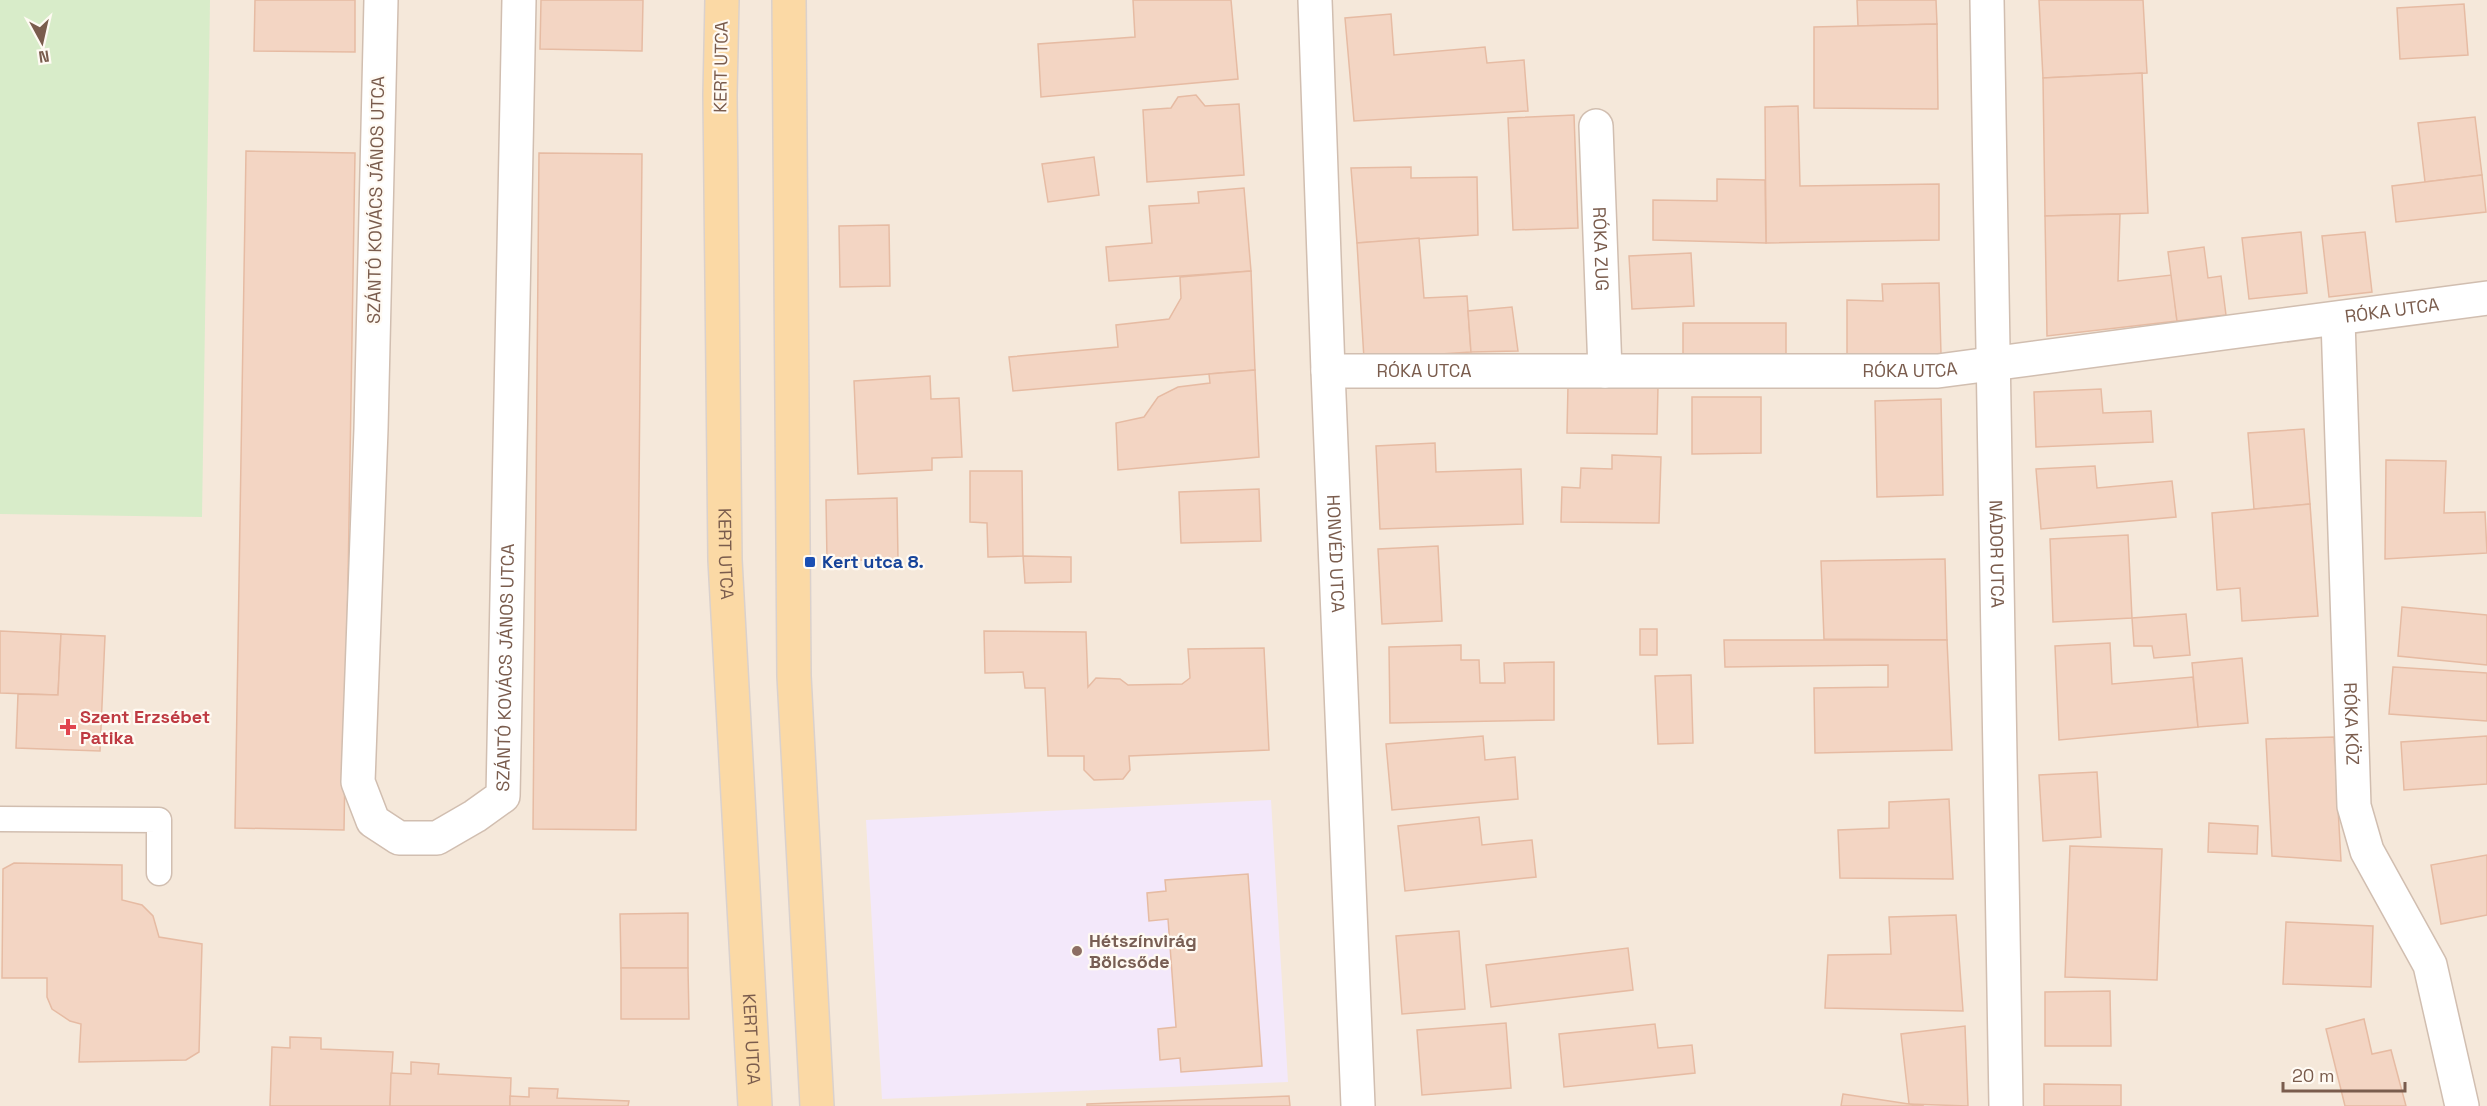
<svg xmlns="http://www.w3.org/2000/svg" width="2487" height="1106" viewBox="0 0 2487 1106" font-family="'Space Grotesk',sans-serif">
  <rect width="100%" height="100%" fill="#fdf6ec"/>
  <rect fill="#f5e8da" x="0" y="0" width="2487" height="1106"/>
  <path fill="#f3e8fa" d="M 1271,800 L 1288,1082 L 882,1099 L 866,820 Z"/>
  <path fill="#d8ecc9" d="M 0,0 L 210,0 L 202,517 L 0,514 Z"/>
  <g fill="#f3d5c3" stroke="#e6bba3" stroke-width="1.5">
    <path d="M 255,0 L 355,0 L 355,52 L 254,51 Z"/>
    <path d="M 541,0 L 643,0 L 642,51 L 540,49 Z"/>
    <path d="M 1133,0 L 1231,0 L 1238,79 L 1041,97 L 1038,44 L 1135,37 Z"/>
    <path d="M 1857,0 L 1936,0 L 1937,24 L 1858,26 Z"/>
    <path d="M 2039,0 L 2143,0 L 2147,73 L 2043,78 Z"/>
    <path d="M 2464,4 L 2468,55 L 2400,59 L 2397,8 Z"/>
    <path d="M 1391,14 L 1394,55 L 1485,47 L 1487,63 L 1524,60 L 1528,111 L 1354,121 L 1345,18 Z"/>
    <path d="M 1937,24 L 1938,109 L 1814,108 L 1814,27 Z"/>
    <path d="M 2142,73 L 2148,213 L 2045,216 L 2043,78 Z"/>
    <path d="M 1196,95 L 1205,106 L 1239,104 L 1244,175 L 1147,182 L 1143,110 L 1171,108 L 1178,97 Z"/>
    <path d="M 1798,106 L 1800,186 L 1939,184 L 1939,240 L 1766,243 L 1765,107 Z"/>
    <path d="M 1574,115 L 1578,228 L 1513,230 L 1508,118 Z"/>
    <path d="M 2475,117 L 2482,175 L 2425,182 L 2418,123 Z"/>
    <path d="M 246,151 L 355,153 L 344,830 L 235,828 Z"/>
    <path d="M 539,153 L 642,154 L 636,830 L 533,829 Z"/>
    <path d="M 1094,157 L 1099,195 L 1048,202 L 1042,164 Z"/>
    <path d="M 1411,167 L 1411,178 L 1477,177 L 1478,235 L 1357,243 L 1351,168 Z"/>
    <path d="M 2482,175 L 2486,212 L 2396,222 L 2392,186 Z"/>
    <path d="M 1717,179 L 1765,180 L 1766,243 L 1653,240 L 1653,200 L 1717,201 Z"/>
    <path d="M 1244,188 L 1251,271 L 1109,281 L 1106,247 L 1152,243 L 1149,206 L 1199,203 L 1198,192 Z"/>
    <path d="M 2120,214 L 2118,281 L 2172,275 L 2177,321 L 2047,336 L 2045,216 Z"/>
    <path d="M 889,225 L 890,286 L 840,287 L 839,226 Z"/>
    <path d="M 2301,232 L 2307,293 L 2249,299 L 2242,238 Z"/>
    <path d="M 2365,232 L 2372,292 L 2329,297 L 2322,236 Z"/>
    <path d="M 1419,238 L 1424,298 L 1467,296 L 1471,352 L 1364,359 L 1357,243 Z"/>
    <path d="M 2204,247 L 2208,278 L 2221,276 L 2226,315 L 2177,321 L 2168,252 Z"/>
    <path d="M 1691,253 L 1694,306 L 1632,309 L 1629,256 Z"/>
    <path d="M 1251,271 L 1255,370 L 1013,391 L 1009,357 L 1118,347 L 1116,325 L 1169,319 L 1181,298 L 1180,277 Z"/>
    <path d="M 1939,283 L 1941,354 L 1847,354 L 1847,300 L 1883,301 L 1882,284 Z"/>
    <path d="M 1512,307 L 1518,351 L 1471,352 L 1468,311 Z"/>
    <path d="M 1683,323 L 1786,323 L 1786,365 L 1683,366 Z"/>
    <path d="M 1255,370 L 1259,457 L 1118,470 L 1116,423 L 1144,417 L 1158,397 L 1178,387 L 1210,383 L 1209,374 Z"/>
    <path d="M 930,376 L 931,399 L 959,398 L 962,457 L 932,458 L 932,470 L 858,474 L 854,381 Z"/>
    <path d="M 1568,385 L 1658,386 L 1657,434 L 1567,433 Z"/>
    <path d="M 2101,389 L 2103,413 L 2151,411 L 2153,442 L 2036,447 L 2034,392 Z"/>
    <path d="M 1692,397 L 1761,397 L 1761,453 L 1692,454 Z"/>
    <path d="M 1941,399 L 1943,495 L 1877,497 L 1875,401 Z"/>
    <path d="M 2304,429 L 2310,504 L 2254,509 L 2248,433 Z"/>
    <path d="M 1435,443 L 1436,472 L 1521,469 L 1523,524 L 1380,529 L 1376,446 Z"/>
    <path d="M 1612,455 L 1661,457 L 1659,523 L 1561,522 L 1562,487 L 1580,488 L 1581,468 L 1612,469 Z"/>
    <path d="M 2386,460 L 2446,461 L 2444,513 L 2485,512 L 2487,553 L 2385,559 Z"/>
    <path d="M 2095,466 L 2097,488 L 2172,481 L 2176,517 L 2041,529 L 2036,469 Z"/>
    <path d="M 970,471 L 1022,471 L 1023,556 L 988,557 L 987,523 L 970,522 Z"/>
    <path d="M 1259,489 L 1261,541 L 1181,543 L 1179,492 Z"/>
    <path d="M 897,498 L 898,559 L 827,561 L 826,500 Z"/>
    <path d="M 2310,504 L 2318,616 L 2242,621 L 2240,588 L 2217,590 L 2212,513 Z"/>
    <path d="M 2128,535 L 2132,618 L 2053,622 L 2050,539 Z"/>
    <path d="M 1438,546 L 1442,621 L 1382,624 L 1378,549 Z"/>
    <path d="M 1023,556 L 1071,557 L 1071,582 L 1025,583 Z"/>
    <path d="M 1945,559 L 1947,640 L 1824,639 L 1821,561 Z"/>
    <path d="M 2402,607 L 2487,615 L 2487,665 L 2398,656 Z"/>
    <path d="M 2186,614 L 2190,655 L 2154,658 L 2152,646 L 2134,646 L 2132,618 Z"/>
    <rect x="1640" y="629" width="17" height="26"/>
    <path d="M 0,631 L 61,634 L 58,695 L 0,693 Z"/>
    <path d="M 984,631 L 1086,632 L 1088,687 L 1096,678 L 1120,679 L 1128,685 L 1182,684 L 1190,678 L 1188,649 L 1264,648 L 1269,750 L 1129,756 L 1130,770 L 1123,779 L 1094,780 L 1084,770 L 1084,756 L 1048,756 L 1045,688 L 1025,688 L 1023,672 L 985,673 Z"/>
    <path d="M 61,634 L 105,636 L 100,751 L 16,748 L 18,694 L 58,695 Z"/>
    <path d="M 1724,640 L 1947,640 L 1952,750 L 1815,753 L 1814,688 L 1888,687 L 1888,665 L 1725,667 Z"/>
    <path d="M 2110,643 L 2112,684 L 2193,677 L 2198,727 L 2059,740 L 2055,646 Z"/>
    <path d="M 1461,645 L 1461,660 L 1479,660 L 1480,683 L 1505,683 L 1504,663 L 1554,662 L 1554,720 L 1390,723 L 1389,647 Z"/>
    <path d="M 2242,658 L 2248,723 L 2198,727 L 2192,663 Z"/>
    <path d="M 2393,667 L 2487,673 L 2487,721 L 2389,714 Z"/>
    <path d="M 1691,675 L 1693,743 L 1658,744 L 1655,676 Z"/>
    <path d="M 1483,736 L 1485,760 L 1515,757 L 1518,799 L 1392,810 L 1386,744 Z"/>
    <path d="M 2487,736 L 2487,784 L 2404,790 L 2401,742 Z"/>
    <path d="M 2334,737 L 2341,861 L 2272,856 L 2266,739 Z"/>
    <path d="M 2097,772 L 2101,837 L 2043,841 L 2039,775 Z"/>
    <path d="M 1949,799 L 1953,879 L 1840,878 L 1838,830 L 1889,828 L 1889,802 Z"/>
    <path d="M 1479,817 L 1482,845 L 1532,840 L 1536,877 L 1405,891 L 1398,826 Z"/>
    <path d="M 2209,823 L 2258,826 L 2257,854 L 2208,852 Z"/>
    <path d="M 2070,846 L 2162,849 L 2157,980 L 2065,977 Z"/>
    <path d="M 2487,855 L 2487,915 L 2441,924 L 2431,865 Z"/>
    <path d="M 14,863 L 122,865 L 122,900 L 142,905 L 153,916 L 159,937 L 202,944 L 199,1052 L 186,1060 L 79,1062 L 81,1024 L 70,1021 L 52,1009 L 47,997 L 47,978 L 2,978 L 3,869 Z"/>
    <path d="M 1248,874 L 1262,1066 L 1181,1072 L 1180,1058 L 1160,1060 L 1158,1029 L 1176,1027 L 1168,919 L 1149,921 L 1147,893 L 1166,891 L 1165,880 Z"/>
    <path d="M 688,913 L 688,968 L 621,968 L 620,914 Z"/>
    <path d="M 1956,915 L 1963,1011 L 1825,1008 L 1828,955 L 1891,954 L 1889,917 Z"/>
    <path d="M 2286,922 L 2373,926 L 2371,987 L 2283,984 Z"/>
    <path d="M 1459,931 L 1465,1009 L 1402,1014 L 1396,936 Z"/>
    <path d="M 1628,948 L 1633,990 L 1491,1007 L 1486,965 Z"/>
    <path d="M 621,968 L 688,968 L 689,1019 L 621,1019 Z"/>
    <path d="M 2110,991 L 2111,1046 L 2045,1046 L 2045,992 Z"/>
    <path d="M 2364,1019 L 2372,1054 L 2391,1050 L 2406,1106 L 2345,1106 L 2326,1029 Z"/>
    <path d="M 1506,1023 L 1511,1088 L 1422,1095 L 1417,1030 Z"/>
    <path d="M 1655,1024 L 1658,1048 L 1692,1045 L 1695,1073 L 1564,1087 L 1559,1034 Z"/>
    <path d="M 1965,1026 L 1968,1106 L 1909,1104 L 1901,1034 Z"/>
    <path d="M 290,1037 L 321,1038 L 321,1049 L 393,1052 L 390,1106 L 270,1106 L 272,1047 L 290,1048 Z"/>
    <path d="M 411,1062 L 439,1064 L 438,1074 L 511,1078 L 510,1106 L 390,1106 L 391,1073 L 411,1074 Z"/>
    <path d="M 2044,1084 L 2121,1085 L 2121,1106 L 2044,1106 Z"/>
    <path d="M 529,1088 L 558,1089 L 557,1098 L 629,1101 L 628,1106 L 510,1106 L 510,1096 L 529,1097 Z"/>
    <path d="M 1843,1094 L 1909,1104 L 1924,1106 L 1841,1106 Z"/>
    <path d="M 1289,1096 L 1290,1106 L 1087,1106 L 1087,1104 Z"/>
  </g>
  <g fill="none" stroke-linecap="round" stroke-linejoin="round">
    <defs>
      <path id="service" d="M 0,819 L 159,820 L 159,873"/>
      <g id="minor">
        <path id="s1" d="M 381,0 L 371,429 L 358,782 L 373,821 L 399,838 L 437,838 L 475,816 L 503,796 L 519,0"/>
        <path id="s2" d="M 1315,0 L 1328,371 L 1358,1106"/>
        <path id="s3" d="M 1987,0 L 2006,1106"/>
        <path id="s4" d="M 1596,126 L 1605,371"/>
        <path id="s5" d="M 2338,320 L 2354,806 L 2367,851 L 2430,965 L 2462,1106"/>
        <path id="s6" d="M 1328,371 L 1938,371 L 2487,298"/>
      </g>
      <g id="primary">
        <path id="s7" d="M 722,0 L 720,95 L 725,560 L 755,1106"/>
        <path d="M 789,0 L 794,676 L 817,1106"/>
      </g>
    </defs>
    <use href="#service" stroke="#d1beb0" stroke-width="27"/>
    <use href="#minor" stroke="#d1beb0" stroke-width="36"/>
    <use href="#primary" stroke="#dad1cd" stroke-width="36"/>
    <use href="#service" stroke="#fff" stroke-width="24"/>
    <use href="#minor" stroke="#fff" stroke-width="33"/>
    <use href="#primary" stroke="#fbd9a5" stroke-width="33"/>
  </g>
  <rect fill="#1a4fb4" stroke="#fffaf3" stroke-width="2" x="804" y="556" width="12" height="12" rx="3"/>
  <path fill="#e0444e" stroke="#fffaf3" stroke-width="2" d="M65 718h6v6h6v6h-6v6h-6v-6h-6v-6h6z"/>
  <circle fill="#8d6e63" stroke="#fffaf3" stroke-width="2" cx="1077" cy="951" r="6"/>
  <g text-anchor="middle" stroke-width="4.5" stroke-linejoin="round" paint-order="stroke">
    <g font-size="18" fill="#7a5c4d" stroke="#fffaf3">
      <text transform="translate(721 67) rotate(-89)" y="6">KERT UTCA</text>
      <text transform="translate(376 200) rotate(-89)" y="6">SZÁNTÓ KOVÁCS JÁNOS UTCA</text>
      <text dy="6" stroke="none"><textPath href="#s4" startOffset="123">RÓKA ZUG</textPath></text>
      <text dy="6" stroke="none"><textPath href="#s6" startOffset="1068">RÓKA UTCA</textPath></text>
      <text dy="6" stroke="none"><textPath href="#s6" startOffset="582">RÓKA UTCA</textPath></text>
      <text dy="6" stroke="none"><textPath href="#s6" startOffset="96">RÓKA UTCA</textPath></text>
      <text dy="6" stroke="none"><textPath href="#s7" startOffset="554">KERT UTCA</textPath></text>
      <text dy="6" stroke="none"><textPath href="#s2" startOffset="554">HONVÉD UTCA</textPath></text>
      <text dy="6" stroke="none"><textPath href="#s3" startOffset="554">NÁDOR UTCA</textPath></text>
      <text dy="6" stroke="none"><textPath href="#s1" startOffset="1100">SZÁNTÓ KOVÁCS JÁNOS UTCA</textPath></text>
      <text dy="6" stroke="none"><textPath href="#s5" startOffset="404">RÓKA KÖZ</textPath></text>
      <text dy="6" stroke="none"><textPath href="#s7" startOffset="1040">KERT UTCA</textPath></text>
    </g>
    <g font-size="18" font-weight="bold" fill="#164399" stroke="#fffaf3" text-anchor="start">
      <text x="822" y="568">Kert utca 8.</text>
    </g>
    <g font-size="18" font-weight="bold" fill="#be3a42" stroke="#fffaf3" text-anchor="start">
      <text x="80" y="723">Szent Erzsébet<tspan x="80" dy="21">Patika</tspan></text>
    </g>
    <g font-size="18" font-weight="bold" fill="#785e54" stroke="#fffaf3" text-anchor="start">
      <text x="1089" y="947">Hétszínvirág<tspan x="1089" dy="21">Bölcsőde</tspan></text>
    </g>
  </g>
  <g transform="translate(42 42) rotate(172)" stroke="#fffaf3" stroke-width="4.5" paint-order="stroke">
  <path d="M0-4.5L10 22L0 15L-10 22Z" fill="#7a5c4d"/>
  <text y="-9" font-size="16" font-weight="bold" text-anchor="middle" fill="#7a5c4d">N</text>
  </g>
  <path d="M2283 1082v9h122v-9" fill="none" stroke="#7a5c4d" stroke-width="3"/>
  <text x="2292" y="1082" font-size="18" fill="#7a5c4d" stroke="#fffaf3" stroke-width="4.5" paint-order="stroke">20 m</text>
</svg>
